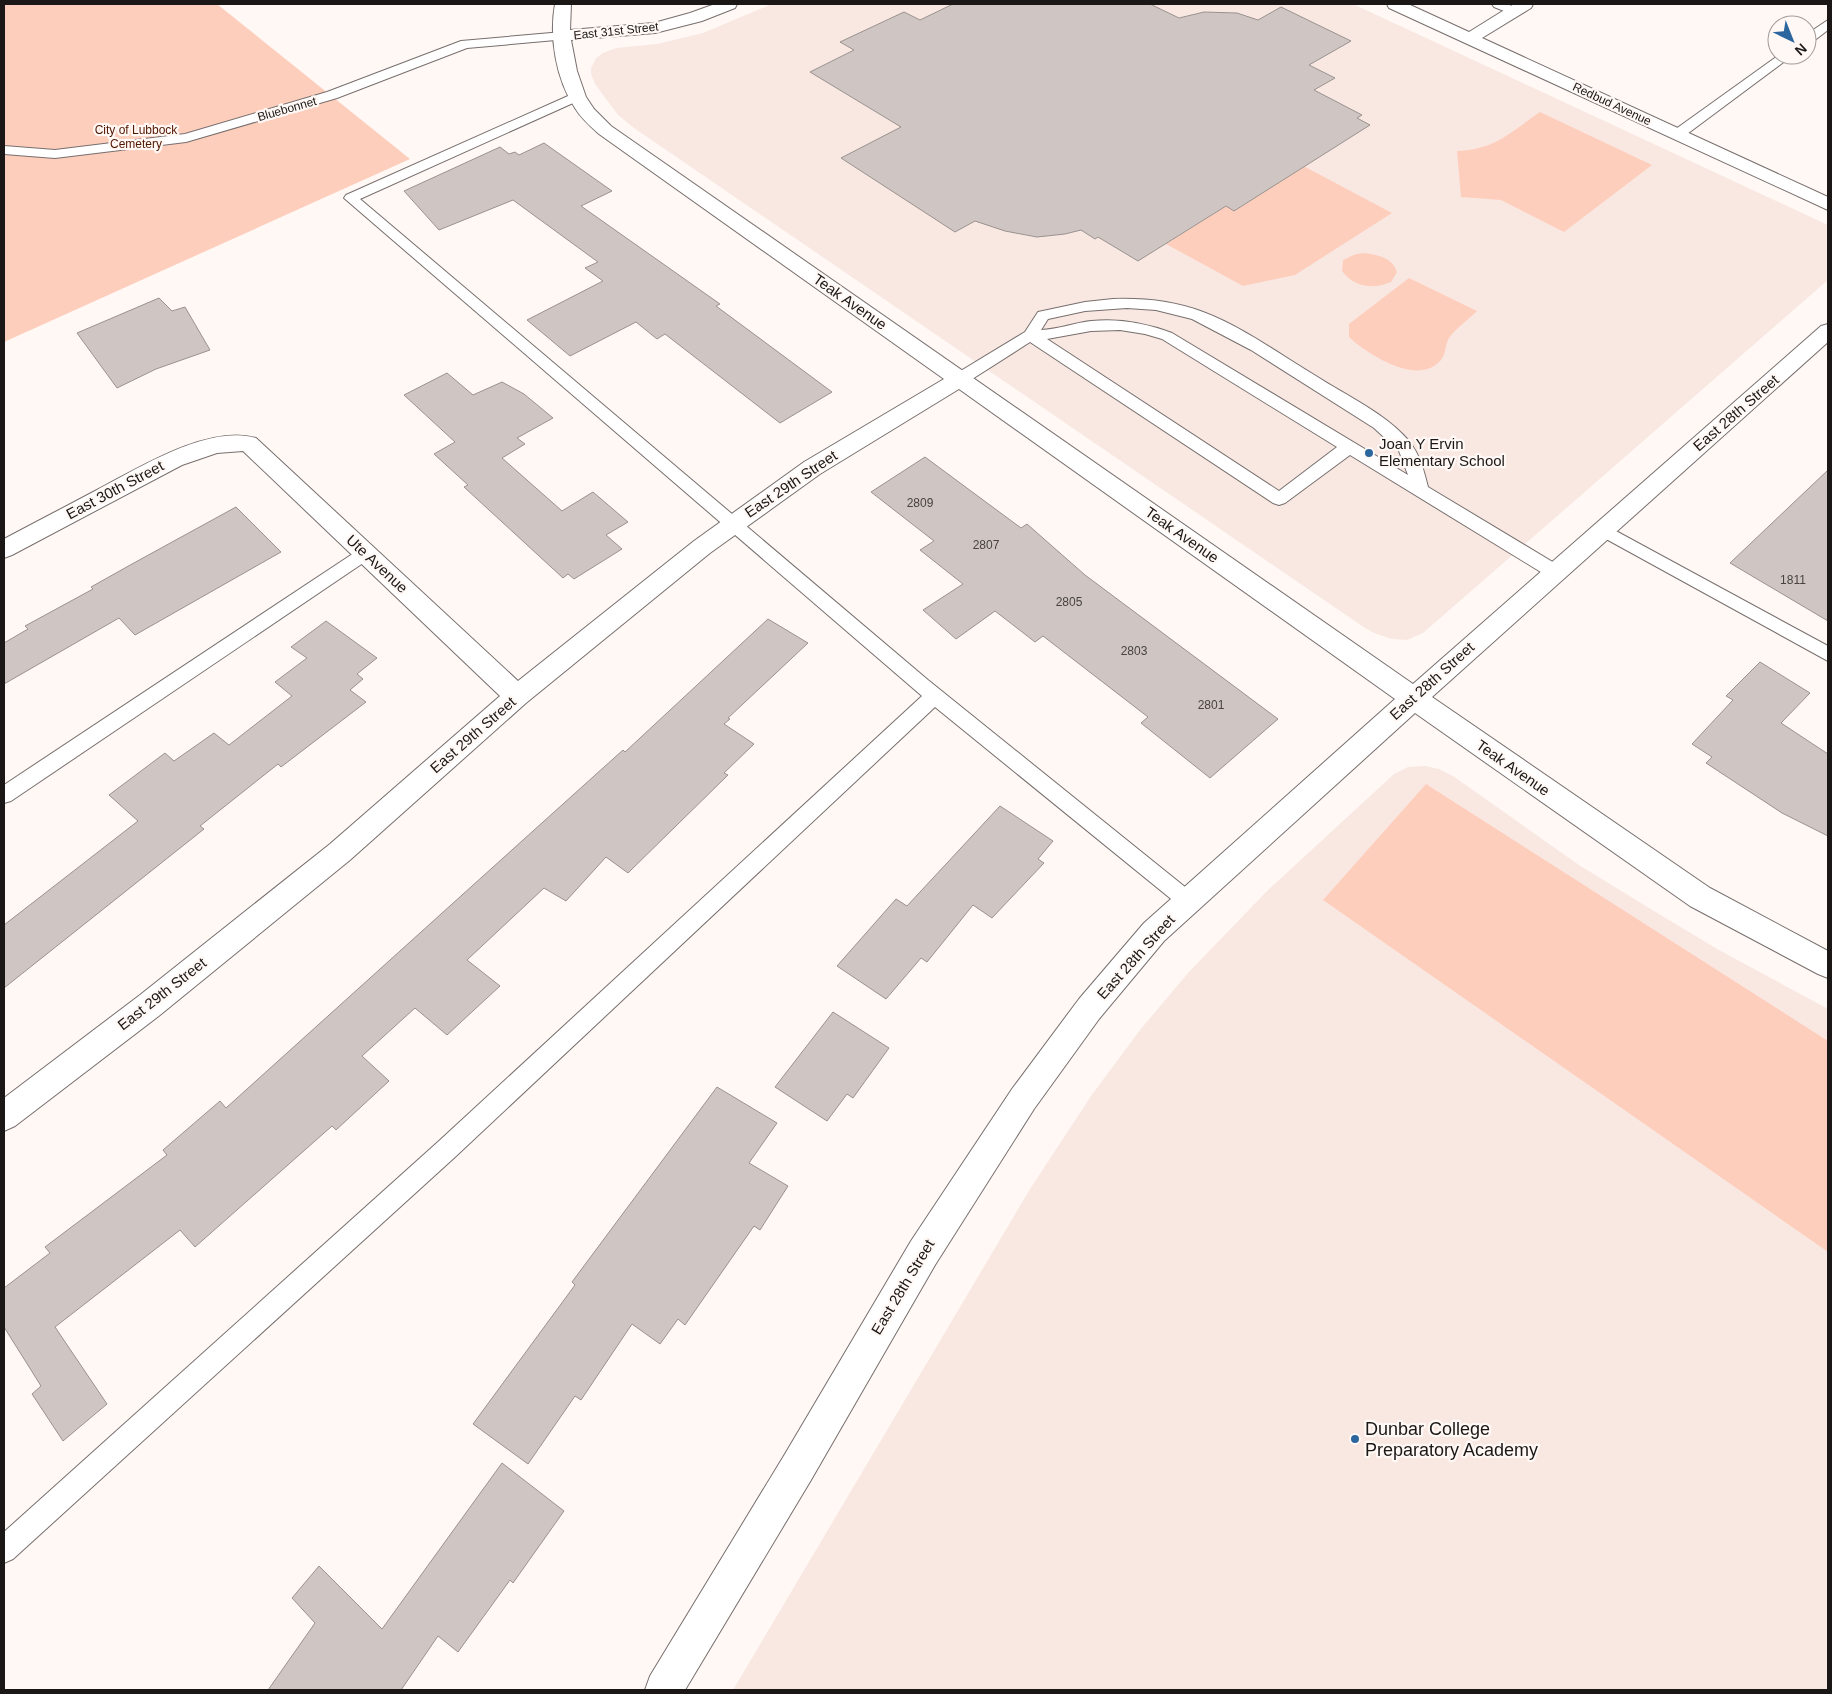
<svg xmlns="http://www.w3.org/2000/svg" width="1832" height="1694" viewBox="0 0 1832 1694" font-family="Helvetica,sans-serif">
  <rect width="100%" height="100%" fill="#fff8f5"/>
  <g fill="#f9e8e2">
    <path d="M 772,4 L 1353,4 L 1828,225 L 1828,280 L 1423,633 L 1407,640 L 1392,639 L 1374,633 L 1362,626 L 634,128 L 618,115 L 595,84 L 591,74 L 591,68 L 596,58 L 603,53 L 616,48 L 657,44 L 703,33 Z"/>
    <path d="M 1425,766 L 1439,769 L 1453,776 L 1579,865 L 1654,911 L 1719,950 L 1828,1009 L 1828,1690 L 733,1690 L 1030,1189 L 1091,1096 L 1140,1030 L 1188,973 L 1268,890 L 1394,774 L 1408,767 Z"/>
  </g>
  <g fill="#fecebd">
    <path d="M 4,4 L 217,4 L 410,159 L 4,342 Z"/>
    <path d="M 1540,112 L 1652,165 L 1564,232 L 1501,200 L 1461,197 L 1457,151 C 1496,149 1509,133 1540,112 Z"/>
    <path d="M 1296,162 L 1392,213 L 1295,275 L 1243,286 L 1166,244 L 1226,206 L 1234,211 L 1249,202 Z"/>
    <path d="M 1365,253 C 1378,255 1393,258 1397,272 L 1391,282 C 1373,290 1354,287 1342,271 L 1343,260 L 1356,254 Z"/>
    <path d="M 1409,278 L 1477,311 C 1468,320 1456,328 1449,338 C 1445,345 1446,354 1441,360 C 1419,387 1368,355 1349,337 L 1349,324 Z"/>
    <path d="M 1426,784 L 1828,1041 L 1828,1252 L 1323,900 Z"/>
  </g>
  <g fill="#cfc6c3" stroke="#9a928f">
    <path d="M 953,4 L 1150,4 L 1179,18 L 1204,12 L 1237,13 L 1258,20 L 1281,7 L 1351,41 L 1309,65 L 1335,78 L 1314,90 L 1362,115 L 1357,118 L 1370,125 L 1234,211 L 1226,206 L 1138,261 L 1098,237 L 1095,239 L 1081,230 L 1065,234 L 1037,237 L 1005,231 L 975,221 L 955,232 L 841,158 L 901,127 L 810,72 L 854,50 L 840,42 L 904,12 L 920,20 Z"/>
    <path d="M 544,143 L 612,191 L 581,206 L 720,304 L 716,306 L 832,392 L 780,423 L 665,334 L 657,339 L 636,322 L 570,356 L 527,320 L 603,281 L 585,268 L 598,262 L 513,200 L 439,230 L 404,191 L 500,147 L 509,154 L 515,152 L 519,155 Z"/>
    <path d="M 159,298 L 172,311 L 185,307 L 210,350 L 156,369 L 117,388 L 77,333 Z"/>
    <path d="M 447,373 L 473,395 L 502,382 L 524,394 L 553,418 L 517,438 L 525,444 L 502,458 L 562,511 L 593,492 L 628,522 L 606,535 L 622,549 L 574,579 L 568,574 L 563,578 L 464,487 L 468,485 L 434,454 L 455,442 L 404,395 Z"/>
    <path d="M 925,457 L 1021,528 L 1027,524 L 1085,575 L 1278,719 L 1210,778 L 1141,723 L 1148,717 L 1043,636 L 1035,642 L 995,611 L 956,639 L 923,610 L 963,584 L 920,550 L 934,541 L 871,492 Z"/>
    <path d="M 1828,470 L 1828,621 L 1730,563 Z"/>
    <path d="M 236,507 L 281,552 L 135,635 L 119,618 L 4,684 L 4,643 L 28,629 L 25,626 L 93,589 L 91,587 L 132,564 Z"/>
    <path d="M 768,619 L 808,643 L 728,718 L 730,719 L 724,724 L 754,744 L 724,773 L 728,775 L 628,873 L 606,857 L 566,901 L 544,888 L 467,960 L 500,986 L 447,1035 L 415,1008 L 362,1056 L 389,1081 L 336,1130 L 332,1126 L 195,1247 L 180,1230 L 55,1327 L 107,1404 L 63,1441 L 32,1394 L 41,1386 L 4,1327 L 4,1288 L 50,1253 L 45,1247 L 167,1155 L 163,1150 L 220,1101 L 226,1108 L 533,831 L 623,750 L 625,752 Z"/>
    <path d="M 326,621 L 377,658 L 357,674 L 363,679 L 350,690 L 366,702 L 281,767 L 278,764 L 200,826 L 204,829 L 4,988 L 4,925 L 138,821 L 109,795 L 165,753 L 174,761 L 214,733 L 229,745 L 292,696 L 275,682 L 307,658 L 291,647 Z"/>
    <path d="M 1760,662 L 1810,693 L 1781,723 L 1828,754 L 1828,836 L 1782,813 L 1706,763 L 1712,757 L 1692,744 L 1733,700 L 1726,696 Z"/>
    <path d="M 1000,806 L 1053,841 L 1038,859 L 1044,863 L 992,918 L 973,905 L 927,962 L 921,958 L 886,999 L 837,966 L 896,899 L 907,906 Z"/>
    <path d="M 833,1012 L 889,1048 L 853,1098 L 847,1094 L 827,1121 L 775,1087 Z"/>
    <path d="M 717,1087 L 777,1123 L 749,1163 L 788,1186 L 760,1230 L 754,1226 L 685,1325 L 678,1319 L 660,1344 L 632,1324 L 581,1400 L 575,1396 L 528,1464 L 473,1424 L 575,1285 L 572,1282 Z"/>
    <path d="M 502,1463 L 564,1511 L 513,1583 L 510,1580 L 458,1652 L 438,1636 L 401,1690 L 268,1690 L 315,1623 L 292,1598 L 319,1566 L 382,1629 Z"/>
  </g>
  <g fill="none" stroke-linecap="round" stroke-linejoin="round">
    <defs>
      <g id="service">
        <path d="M 1492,4 L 1508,4 L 1520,11 L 1514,15 L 1494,7 Z"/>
        <path d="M 1828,20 L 1828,30 L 1811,43 L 1807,44 L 1807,34 Z"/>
        <path d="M 563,32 L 569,36 L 567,39 L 467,48 L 337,98 L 186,142 L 55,158 L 4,154 L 4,146 L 55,150 L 185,134 L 327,92 L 461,41 Z"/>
        <path d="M 1779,55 L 1793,55 L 1683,137 L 1673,137 L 1671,134 L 1673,131 Z"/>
        <path d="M 577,92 L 582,93 L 583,96 L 582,99 L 360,199 L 928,680 L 1195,895 L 1198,901 L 1195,907 L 1188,910 L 1181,907 L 935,707 L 455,1157 L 13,1559 L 4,1563 L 4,1532 L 439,1141 L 922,696 L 344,198 L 346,195 Z"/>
        <path d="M 1113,299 C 1144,298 1174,301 1203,312 C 1243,327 1279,354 1316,376 C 1347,396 1385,413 1409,441 C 1420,455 1424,471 1428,487 L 1561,567 L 1564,572 L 1561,577 L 1555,578 L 1549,577 L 1350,455 L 1285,503 L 1279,505 L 1273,503 L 1030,342 L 966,383 L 960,384 L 954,383 L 952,379 L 954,375 L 1025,332 L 1038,312 L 1085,302 ZM 1127,308 L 1156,310 L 1192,319 L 1251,350 L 1374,428 L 1399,451 L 1408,475 L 1172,333 C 1146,323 1119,318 1091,321 C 1074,323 1059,329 1041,330 L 1048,319 L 1085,311 ZM 1120,330 L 1145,334 L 1162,339 L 1337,447 L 1279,491 L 1047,339 L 1091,331 Z"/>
        <path d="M 1603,524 L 1828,646 L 1828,661 L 1597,534 L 1594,530 L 1597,526 Z"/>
        <path d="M 366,547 L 372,549 L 375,553 L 372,557 L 11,801 L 4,803 L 4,785 L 360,549 Z"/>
      </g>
      <g id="minor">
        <path d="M 555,4 L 571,4 L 570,30 L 654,23 L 690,13 L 715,4 L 737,4 L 735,8 L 702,21 L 655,33 L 571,40 L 577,71 L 586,97 L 594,109 L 611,126 L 1413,684 L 1821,326 L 1828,324 L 1828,342 L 1432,697 L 1710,888 L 1828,951 L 1828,978 L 1818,974 L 1690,906 L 1415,713 L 1164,941 L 1099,1019 L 1034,1109 L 935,1265 L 811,1480 L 685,1690 L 645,1690 L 650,1676 L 785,1454 L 911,1241 L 1012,1089 L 1079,999 L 1144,923 L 1395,699 L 959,389 L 820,474 L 710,553 L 526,703 L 350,860 L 160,1015 L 15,1126 L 4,1131 L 4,1098 L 140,995 L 330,844 L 500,696 L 243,451 L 217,453 L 182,465 L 12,555 L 4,558 L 4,539 C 34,523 65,507 95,491 C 137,469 208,424 256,438 L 518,681 L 694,541 L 804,462 L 944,379 L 599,134 C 590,126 581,118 575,108 C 556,79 549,38 555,4 Z"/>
        <path d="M 1387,4 L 1408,4 L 1469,32 L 1514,4 L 1533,4 L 1531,8 L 1482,38 L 1828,197 L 1828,210 L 1389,8 Z"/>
      </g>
    </defs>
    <use href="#service" stroke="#776f6d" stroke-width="2"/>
    <use href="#minor" stroke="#776f6d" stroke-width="2"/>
    <use href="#service" fill="#fff" fill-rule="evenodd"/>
    <use href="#minor" fill="#fff" fill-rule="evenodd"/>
  </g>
  <g fill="#2c669e" stroke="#fff8f5" stroke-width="2">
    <circle cx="1369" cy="453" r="5"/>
    <circle cx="1355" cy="1439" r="5"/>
  </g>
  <g text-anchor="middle" stroke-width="4.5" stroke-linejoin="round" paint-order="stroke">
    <g font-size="12" fill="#1a1716" stroke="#fff8f5">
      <text transform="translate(616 31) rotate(-6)" y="4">East 31st Street</text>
      <text transform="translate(1612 104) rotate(25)" y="4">Redbud Avenue</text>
      <text transform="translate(287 109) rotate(-16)" y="4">Bluebonnet</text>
    </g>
    <g font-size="12" fill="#521700" stroke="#fff8f5">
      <text x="136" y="134">City of Lubbock<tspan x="136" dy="14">Cemetery</tspan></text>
    </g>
    <g font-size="12" fill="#474341">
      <text x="920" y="507">2809</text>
      <text x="986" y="549">2807</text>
      <text x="1793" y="584">1811</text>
      <text x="1069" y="606">2805</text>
      <text x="1134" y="655">2803</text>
      <text x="1211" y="709">2801</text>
    </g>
    <g font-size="15" fill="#1a1716" stroke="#fff8f5">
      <text transform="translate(850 302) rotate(35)" y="5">Teak Avenue</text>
      <text transform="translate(1736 413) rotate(-41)" y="5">East 28th Street</text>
      <text transform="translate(791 484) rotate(-34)" y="5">East 29th Street</text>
      <text transform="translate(115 490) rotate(-28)" y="5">East 30th Street</text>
      <text transform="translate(1182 535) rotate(35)" y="5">Teak Avenue</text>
      <text transform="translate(377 564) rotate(43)" y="5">Ute Avenue</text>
      <text transform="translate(1432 681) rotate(-42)" y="5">East 28th Street</text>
      <text transform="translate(473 735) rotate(-41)" y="5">East 29th Street</text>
      <text transform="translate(1513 768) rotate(35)" y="5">Teak Avenue</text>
      <text transform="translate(1136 957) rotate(-48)" y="5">East 28th Street</text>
      <text transform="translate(162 994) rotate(-38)" y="5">East 29th Street</text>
      <text transform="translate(903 1287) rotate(-59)" y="5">East 28th Street</text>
    </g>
    <g font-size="15" fill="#1a1716" stroke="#fff8f5" text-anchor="start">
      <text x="1379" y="449">Joan Y Ervin<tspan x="1379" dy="17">Elementary School</tspan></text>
    </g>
    <g font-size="18" fill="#1a1716" stroke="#fff8f5" text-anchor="start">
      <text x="1365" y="1435">Dunbar College<tspan x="1365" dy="21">Preparatory Academy</tspan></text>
    </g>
  </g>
  <rect width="1832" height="1694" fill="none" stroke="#1a1716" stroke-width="10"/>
  <g transform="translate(1792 40) rotate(137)"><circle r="24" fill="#fff8f5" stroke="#a39e9c"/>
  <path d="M0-4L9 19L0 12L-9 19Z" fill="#2c669e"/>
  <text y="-8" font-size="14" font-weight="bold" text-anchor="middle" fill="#1a1716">N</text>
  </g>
</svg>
